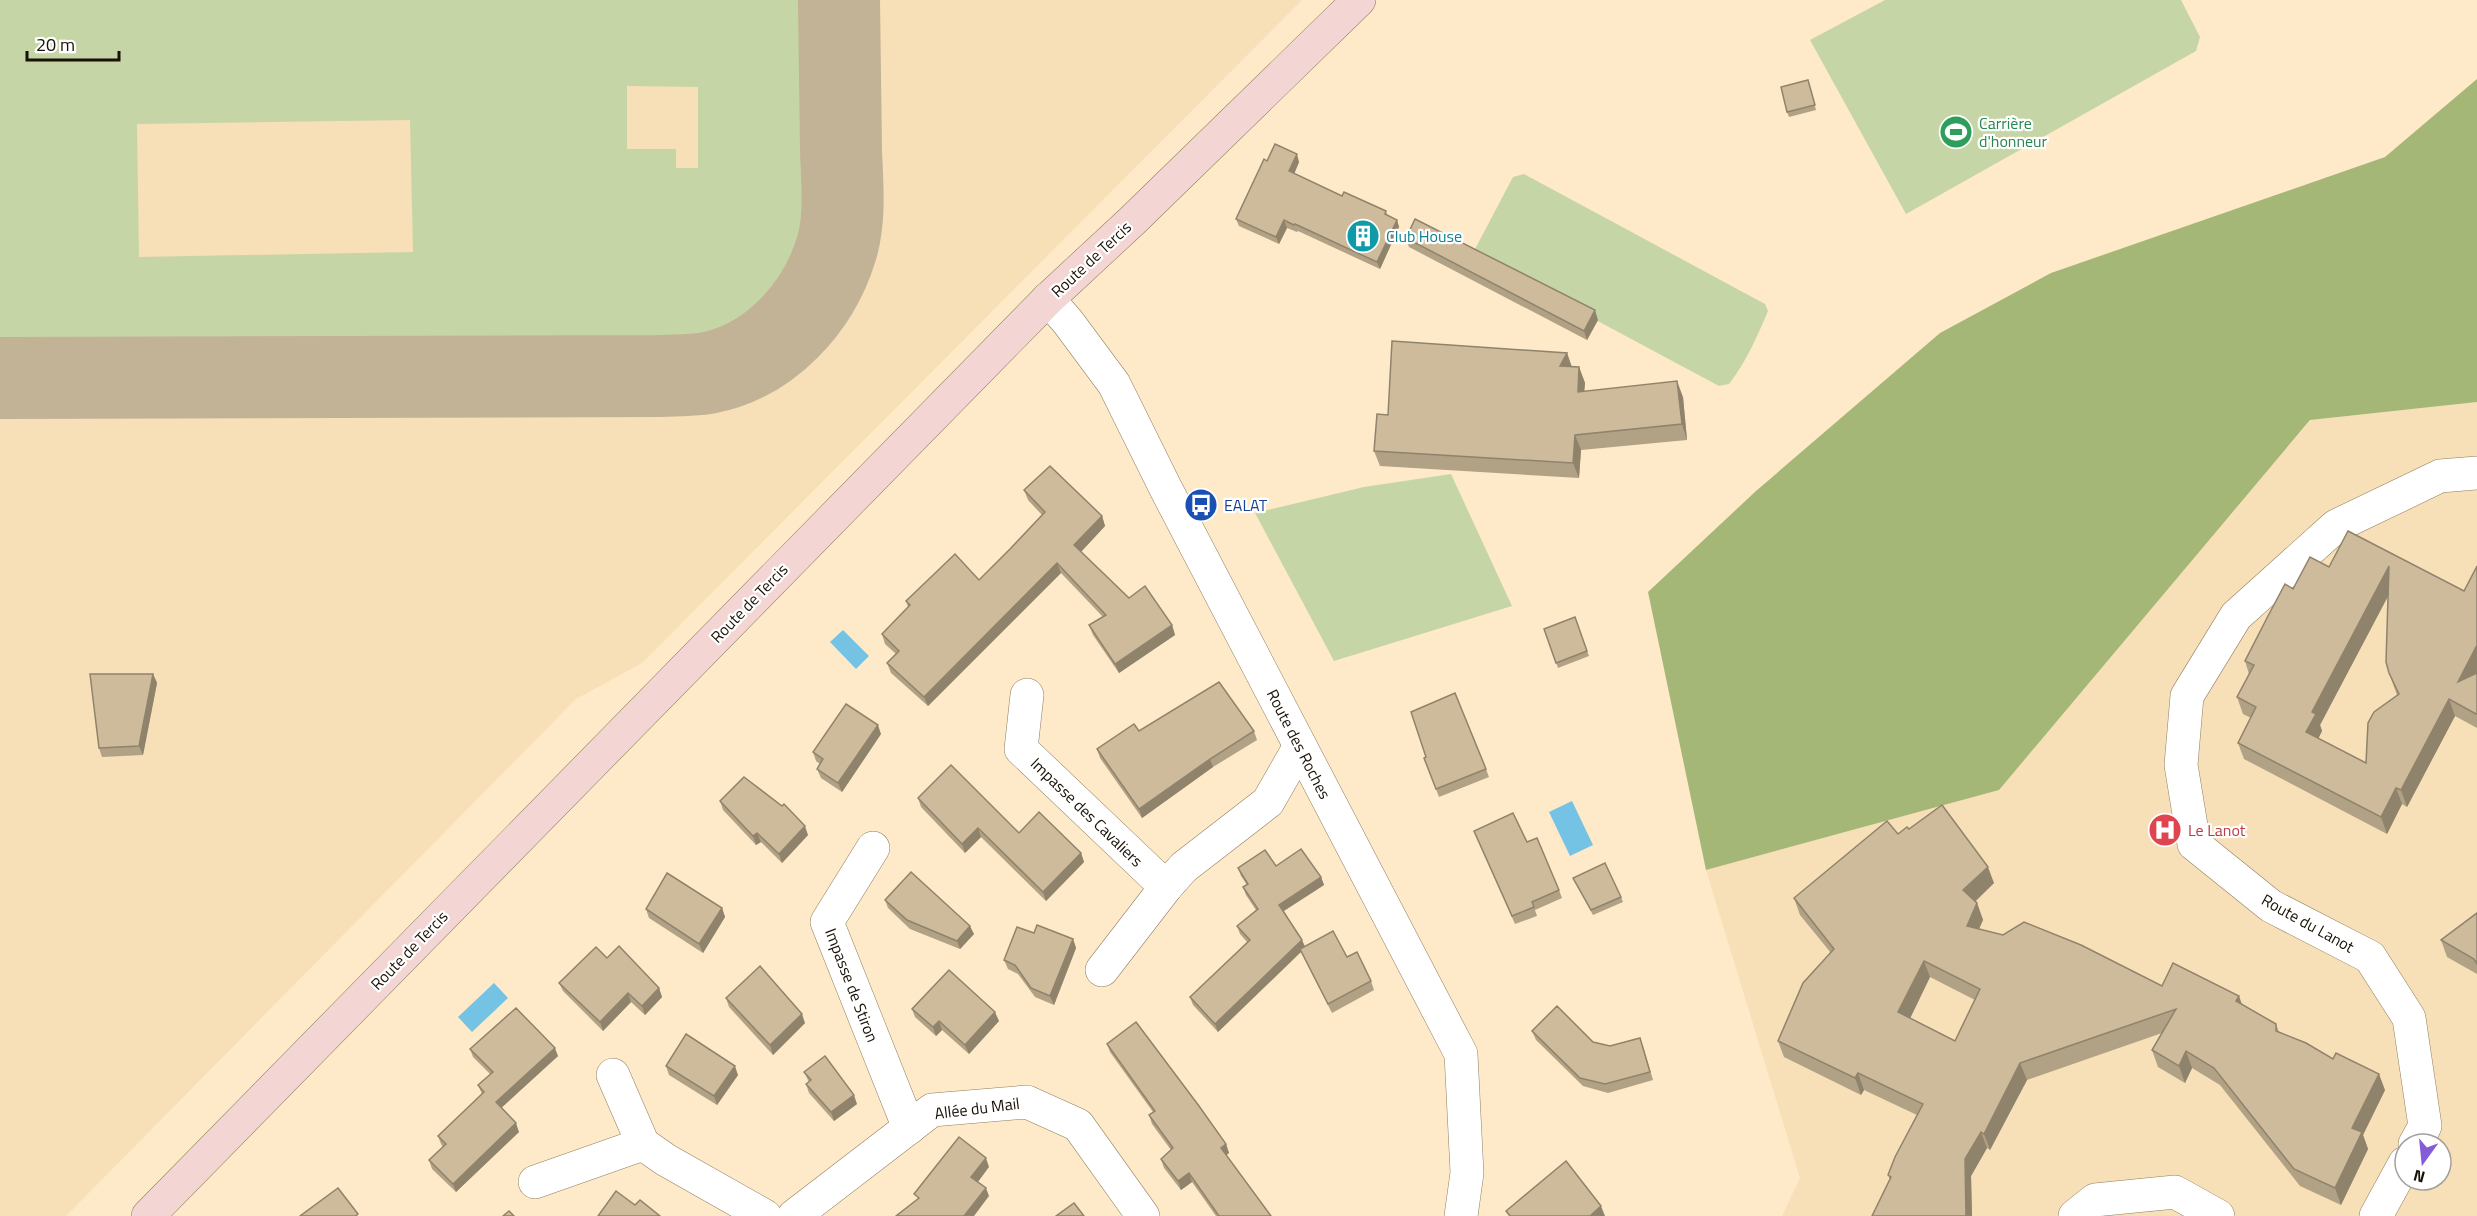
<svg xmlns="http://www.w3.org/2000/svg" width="2477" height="1216" viewBox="0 0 2477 1216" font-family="'Titillium Web',sans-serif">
  <rect width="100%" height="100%" fill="#feeac9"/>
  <g fill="#f7dfb7" fill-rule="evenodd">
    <path d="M 0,0 L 1302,0 L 642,663 L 576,699 L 66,1216 L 0,1216 Z"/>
    <path d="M 2477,402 L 2477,1216 L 1782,1216 L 1800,1178 L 1706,870 L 1999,790 L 2069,702 L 2311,420 ZM 2405,1144 L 2441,1144 L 2441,1180 L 2405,1180 Z"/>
  </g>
  <g fill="#c6d5a5" fill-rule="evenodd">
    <path d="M 0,0 L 799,0 L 804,34 L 806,219 L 804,252 L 786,284 L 762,311 L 736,326 L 705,339 L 0,343 ZM 627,86 L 698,87 L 698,168 L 676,168 L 676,149 L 627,149 ZM 410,120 L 413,252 L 139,257 L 137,124 Z"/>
    <path d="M 1885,0 L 2181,0 L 2200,37 L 2196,51 L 1906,214 L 1810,40 Z"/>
    <path d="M 1524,174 L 1765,304 L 1768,311 C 1757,337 1746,362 1729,384 L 1719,386 L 1478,257 L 1474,251 L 1513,177 Z"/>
    <path d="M 1451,474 L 1512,606 L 1334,661 L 1255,513 L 1364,487 Z"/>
  </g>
  <path fill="#a5b776" d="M 2477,79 L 2477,402 L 2310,420 L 1999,790 L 1706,870 L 1648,592 L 1756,491 L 1940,333 L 2051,273 L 2385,157 Z"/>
  <g fill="#74c3e4">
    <path d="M 843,630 L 869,656 L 856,669 L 830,642 Z"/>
    <path d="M 1572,801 L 1593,845 L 1570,856 L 1549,812 Z"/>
    <path d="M 494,983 L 508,998 L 472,1032 L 458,1017 Z"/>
  </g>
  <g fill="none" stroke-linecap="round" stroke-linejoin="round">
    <path stroke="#c2b296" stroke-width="82" d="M 0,378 L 658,376 C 674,375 692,376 708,373 C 770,361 818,308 836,250 C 846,219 842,182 841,150 C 840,100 840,50 839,0"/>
    <defs>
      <g id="minor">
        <path d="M 1048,299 L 1068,322 L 1114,384 L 1166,489 L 1461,1054 L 1467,1173 L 1461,1216"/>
        <path d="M 1027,695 L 1021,749 L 1166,887"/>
        <path d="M 873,848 L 827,922 L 909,1128"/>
        <path d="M 1102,970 L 1166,887 L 1184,867 L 1268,802 L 1300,746"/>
        <path d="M 613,1075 L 643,1144 L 666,1160 L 765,1216"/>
        <path d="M 2415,1144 L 2425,1126 L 2409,1018 L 2370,957 L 2271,906 L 2194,844 L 2181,765 L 2187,696 L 2236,616 L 2336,526 L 2440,476 L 2477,473"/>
        <path d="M 535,1182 L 643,1144"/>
        <path d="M 794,1216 L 932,1110 L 1027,1102 L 1078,1125 L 1143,1216"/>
        <path d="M 2075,1216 L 2095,1200 L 2175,1192 L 2218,1216"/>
        <path d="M 2376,1216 L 2405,1163"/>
      </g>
      <path id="secondary" d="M 148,1216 L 1048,299 L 1132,221 L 1359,0"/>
    </defs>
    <use href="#minor" stroke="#8f7e5f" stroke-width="34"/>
    <use href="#secondary" stroke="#8f7e5f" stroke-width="34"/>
    <use href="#minor" stroke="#fff" stroke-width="33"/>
    <use href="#secondary" stroke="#f3d5d3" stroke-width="33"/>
  </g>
  <g fill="#b1a185" fill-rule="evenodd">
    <path d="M 1808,80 L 1816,110 L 1789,117 L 1787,112 Z"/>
    <path d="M 1267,161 L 1299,162 L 1294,174 L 1342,196 L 1386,211 L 1387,215 L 1397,220 L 1399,227 L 1380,269 L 1298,231 L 1297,232 L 1287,228 L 1279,244 L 1239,226 L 1236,219 Z"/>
    <path d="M 1406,238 L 1598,320 L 1587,340 L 1409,247 Z"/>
    <path d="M 1567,353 L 1572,367 L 1579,367 L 1585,383 L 1584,391 L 1683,397 L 1687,440 L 1581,450 L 1579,478 L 1380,466 L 1374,451 L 1388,415 Z"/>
    <path d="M 1024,490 L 1102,516 L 1105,526 L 1081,552 L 1129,598 L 1172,625 L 1175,635 L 1119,673 L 1093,635 L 1089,625 L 1103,617 L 1061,573 L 928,706 L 891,673 L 887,663 L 896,654 L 885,644 L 882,634 L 908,607 L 906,601 L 979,580 L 1010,549 L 1042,515 L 1028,500 Z"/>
    <path d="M 2477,566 L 2477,728 L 2455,716 L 2407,807 L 2402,804 L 2387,834 L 2244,759 L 2238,743 L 2251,718 L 2243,714 L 2237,697 L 2249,674 L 2245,661 L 2293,589 L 2329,567 L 2464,591 ZM 2388,596 L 2389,673 L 2397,695 L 2366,763 L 2318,739 L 2322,731 L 2320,725 Z"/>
    <path d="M 1575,617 L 1589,656 L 1558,668 L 1544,629 Z"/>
    <path d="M 153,674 L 157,683 L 143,755 L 102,757 L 99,748 Z"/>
    <path d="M 1139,731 L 1254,731 L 1257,740 L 1213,767 L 1142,818 L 1100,758 L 1097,749 Z"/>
    <path d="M 881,734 L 842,792 L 821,778 L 817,769 L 820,764 L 816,761 L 813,752 Z"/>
    <path d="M 1424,758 L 1486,769 L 1489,777 L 1439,797 Z"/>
    <path d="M 918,798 L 1081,853 L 1084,862 L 1046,901 L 981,837 L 965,853 L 921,807 Z"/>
    <path d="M 720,801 L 808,835 L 782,863 L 761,842 L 756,845 L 723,810 Z"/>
    <path d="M 1909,829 L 1994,883 L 1975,902 L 1977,903 L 1983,920 L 1979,929 L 2162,986 L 2242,1005 L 2276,1024 L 2279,1032 L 2385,1090 L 2363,1135 L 2368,1149 L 2341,1205 L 2300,1186 L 2220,1085 L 2192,1068 L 2185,1083 L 2158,1067 L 2152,1050 L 2162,1033 L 2027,1080 L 1990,1150 L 1987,1148 L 1971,1176 L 1972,1216 L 1872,1216 L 1890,1180 L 1888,1175 L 1917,1115 L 1864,1090 L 1861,1095 L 1784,1057 L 1778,1041 L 1831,953 L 1800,915 L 1794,898 L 1898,834 ZM 1930,977 L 1975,1000 L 1955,1041 L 1910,1018 Z"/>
    <path d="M 1474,831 L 1527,842 L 1559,890 L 1562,898 L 1535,910 L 1537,916 L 1515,924 Z"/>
    <path d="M 1276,866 L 1321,877 L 1324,885 L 1284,911 L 1302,940 L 1305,946 L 1347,957 L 1371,981 L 1374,990 L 1332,1013 L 1301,952 L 1218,1032 L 1193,1005 L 1190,997 L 1247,942 L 1240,934 L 1237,926 L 1256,910 L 1246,895 L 1243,887 L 1247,885 L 1241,876 L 1238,868 Z"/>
    <path d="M 1573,878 L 1621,897 L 1623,902 L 1593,915 Z"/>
    <path d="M 885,900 L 974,934 L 960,949 L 910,929 L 888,908 Z"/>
    <path d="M 722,908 L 725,917 L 703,953 L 649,918 L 646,909 Z"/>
    <path d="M 2477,913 L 2477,974 L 2447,957 L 2441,940 Z"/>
    <path d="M 1034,933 L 1073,939 L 1076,948 L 1054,1005 L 1035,997 L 1018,974 L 1008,969 L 1004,960 Z"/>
    <path d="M 559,983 L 659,988 L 662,997 L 645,1015 L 631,1002 L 603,1031 L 563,991 Z"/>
    <path d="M 726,998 L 805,1023 L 773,1055 L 729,1007 Z"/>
    <path d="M 912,1009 L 999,1021 L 969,1054 L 942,1030 L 936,1036 L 915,1017 Z"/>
    <path d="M 1532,1031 L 1610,1046 L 1643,1046 L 1653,1080 L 1608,1093 L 1583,1086 L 1536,1040 Z"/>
    <path d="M 1107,1044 L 1226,1144 L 1229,1153 L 1226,1155 L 1271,1216 L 1216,1216 L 1192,1182 L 1181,1190 L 1164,1168 L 1161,1159 L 1171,1150 L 1152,1124 L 1149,1115 L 1153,1112 L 1110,1052 Z"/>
    <path d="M 470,1049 L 558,1056 L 501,1108 L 519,1132 L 456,1192 L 432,1169 L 429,1160 L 443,1147 L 441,1144 L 438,1136 L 482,1094 L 478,1085 L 490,1074 L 473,1057 Z"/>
    <path d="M 666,1066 L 738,1075 L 717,1105 L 669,1075 Z"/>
    <path d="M 804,1072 L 857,1104 L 834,1121 L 809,1093 L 806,1084 L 809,1082 Z"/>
  </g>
  <g fill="#90836c">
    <path d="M 1297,154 L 1299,162 L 1292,179 L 1289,171 Z"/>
    <path d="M 1284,220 L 1287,228 L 1279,244 L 1276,237 Z"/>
    <path d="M 1397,220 L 1399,227 L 1380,269 L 1377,262 Z"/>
    <path d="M 1595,310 L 1598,320 L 1587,340 L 1584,331 Z"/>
    <path d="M 1567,353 L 1572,368 L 1560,366 Z"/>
    <path d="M 1579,367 L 1585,383 L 1583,407 L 1578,392 Z"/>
    <path d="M 1677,381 L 1683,397 L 1687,440 L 1682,424 Z"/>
    <path d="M 1575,435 L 1581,450 L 1579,478 L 1573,463 Z"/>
    <path d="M 1102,516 L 1105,526 L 1078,555 L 1074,545 Z"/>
    <path d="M 1057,563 L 1061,573 L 928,706 L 924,697 Z"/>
    <path d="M 2389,566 L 2395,583 L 2320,725 L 2322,731 L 2313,749 L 2306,732 L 2312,712 Z"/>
    <path d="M 1172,625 L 1175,635 L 1119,673 L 1115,664 Z"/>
    <path d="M 2477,645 L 2477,674 L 2458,682 Z"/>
    <path d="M 153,674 L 157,683 L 143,755 L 139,746 Z"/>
    <path d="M 2449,699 L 2455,716 L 2407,807 L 2401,790 Z"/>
    <path d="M 878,725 L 881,734 L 842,792 L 838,783 Z"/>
    <path d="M 1210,759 L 1213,767 L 1142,818 L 1139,809 Z"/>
    <path d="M 2396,788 L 2402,804 L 2387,834 L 2381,817 Z"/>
    <path d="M 805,826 L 808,835 L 782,863 L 779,854 Z"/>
    <path d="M 978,828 L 981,837 L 965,853 L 962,844 Z"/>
    <path d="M 757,833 L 761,842 L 756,845 L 753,836 Z"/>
    <path d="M 1081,853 L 1084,862 L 1046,901 L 1043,892 Z"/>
    <path d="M 1988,867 L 1994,883 L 1969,907 L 1963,890 Z"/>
    <path d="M 1321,877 L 1324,885 L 1282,912 L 1279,905 Z"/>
    <path d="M 1977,903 L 1983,920 L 1973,942 L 1967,926 Z"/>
    <path d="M 722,908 L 725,917 L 703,953 L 699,944 Z"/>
    <path d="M 970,926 L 974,934 L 960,949 L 957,941 Z"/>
    <path d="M 1073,939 L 1076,948 L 1054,1005 L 1050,996 Z"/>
    <path d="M 1302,940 L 1305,948 L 1218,1032 L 1215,1024 Z"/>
    <path d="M 1924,961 L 1930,977 L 1905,1029 L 1898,1012 Z"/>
    <path d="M 659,988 L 662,997 L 645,1015 L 642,1006 Z"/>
    <path d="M 628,993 L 631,1002 L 603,1031 L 600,1022 Z"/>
    <path d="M 2239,996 L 2245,1013 L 2236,1001 Z"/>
    <path d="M 995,1012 L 999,1021 L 969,1054 L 965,1045 Z"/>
    <path d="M 802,1014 L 805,1023 L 773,1055 L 770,1045 Z"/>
    <path d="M 939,1021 L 942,1030 L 936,1036 L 933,1027 Z"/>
    <path d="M 555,1048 L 558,1056 L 499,1110 L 496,1102 Z"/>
    <path d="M 2186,1051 L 2192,1068 L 2185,1083 L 2179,1066 Z"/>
    <path d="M 2020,1063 L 2027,1080 L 1990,1150 L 1984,1134 Z"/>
    <path d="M 735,1066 L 738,1075 L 717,1105 L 714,1096 Z"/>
    <path d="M 1858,1073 L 1864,1090 L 1861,1095 L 1855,1078 Z"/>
    <path d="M 2379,1074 L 2385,1090 L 2363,1135 L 2368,1149 L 2341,1205 L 2335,1188 L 2352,1128 Z"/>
    <path d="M 854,1095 L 857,1104 L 834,1121 L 831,1112 Z"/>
    <path d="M 516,1123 L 519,1132 L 456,1192 L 453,1184 Z"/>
    <path d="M 1981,1132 L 1987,1148 L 1971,1176 L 1972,1216 L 1966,1216 L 1965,1159 Z"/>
    <path d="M 1226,1144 L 1229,1153 L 1224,1157 L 1221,1148 Z"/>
    <path d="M 986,1158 L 989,1167 L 975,1186 L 971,1177 Z"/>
    <path d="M 1189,1173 L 1192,1182 L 1181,1190 L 1178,1181 Z"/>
    <path d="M 986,1188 L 989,1196 L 974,1216 L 964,1216 Z"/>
    <path d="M 1601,1206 L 1605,1216 L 1590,1216 Z"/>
  </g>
  <g fill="#cebb9b" stroke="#90836c" stroke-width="1.5" fill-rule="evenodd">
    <path d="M 1808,80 L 1815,105 L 1787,112 L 1781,87 Z"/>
    <path d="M 1275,144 L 1297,154 L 1289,171 L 1342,196 L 1344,192 L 1386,211 L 1385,214 L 1397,220 L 1377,262 L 1295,224 L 1294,225 L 1284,220 L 1276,237 L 1236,219 L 1264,159 L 1267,161 Z"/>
    <path d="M 1415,219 L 1595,310 L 1584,331 L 1406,238 Z"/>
    <path d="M 1392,341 L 1567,353 L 1560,366 L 1579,367 L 1578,392 L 1677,381 L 1682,424 L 1575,435 L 1573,463 L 1374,451 L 1377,414 L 1388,415 Z"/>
    <path d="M 1050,466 L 1102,516 L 1074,545 L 1129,598 L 1145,586 L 1172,625 L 1115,664 L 1089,625 L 1106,615 L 1057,563 L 924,697 L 887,663 L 899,651 L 882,634 L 910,605 L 906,601 L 955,554 L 979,580 L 1010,549 L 1045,512 L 1024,490 Z"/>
    <path d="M 2348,531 L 2464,591 L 2477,566 L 2477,645 L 2458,682 L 2477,673 L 2477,713 L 2476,714 L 2449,699 L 2401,790 L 2396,788 L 2381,817 L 2238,743 L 2256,707 L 2237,697 L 2254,665 L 2245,661 L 2268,616 L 2285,584 L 2293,589 L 2310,557 L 2329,567 ZM 2389,566 L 2386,662 L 2389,673 L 2399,694 L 2374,712 L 2368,723 L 2366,763 L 2306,732 L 2316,714 L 2312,712 Z"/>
    <path d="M 1575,617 L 1587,651 L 1556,663 L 1544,629 Z"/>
    <path d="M 90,674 L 153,674 L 139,746 L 99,748 Z"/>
    <path d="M 1219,682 L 1254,731 L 1210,759 L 1139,809 L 1097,749 L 1134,724 L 1139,731 Z"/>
    <path d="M 1455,693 L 1486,769 L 1436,789 L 1424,758 L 1426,757 L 1411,712 Z"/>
    <path d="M 846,704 L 878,725 L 838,783 L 817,769 L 823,759 L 813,752 Z"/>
    <path d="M 951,765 L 1019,833 L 1039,812 L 1081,853 L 1043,892 L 978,828 L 962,844 L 918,798 Z"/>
    <path d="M 744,777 L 782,806 L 784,804 L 805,826 L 779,854 L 757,833 L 753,836 L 720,801 Z"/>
    <path d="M 1942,805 L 1988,867 L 1963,890 L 1977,903 L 1967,926 L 2003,935 L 2024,922 L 2081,945 L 2162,986 L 2173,963 L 2239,996 L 2236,1001 L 2276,1024 L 2276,1031 L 2306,1043 L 2333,1059 L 2336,1053 L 2379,1074 L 2352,1128 L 2362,1132 L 2335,1188 L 2294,1169 L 2214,1068 L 2186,1051 L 2179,1066 L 2152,1050 L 2176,1009 L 2020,1063 L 1984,1134 L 1981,1132 L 1965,1159 L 1966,1216 L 1872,1216 L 1891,1177 L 1888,1175 L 1895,1157 L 1923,1104 L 1858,1073 L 1855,1078 L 1778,1041 L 1803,983 L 1834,949 L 1794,898 L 1887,821 L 1898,834 L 1907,827 L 1909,829 ZM 1924,961 L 1980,989 L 1955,1041 L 1898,1012 Z"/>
    <path d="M 1513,813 L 1527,842 L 1537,838 L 1559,890 L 1532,902 L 1534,907 L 1512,916 L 1474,831 Z"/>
    <path d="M 1301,849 L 1321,877 L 1279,905 L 1302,940 L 1215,1024 L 1190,997 L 1250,940 L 1237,926 L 1258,909 L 1243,887 L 1248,884 L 1238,868 L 1265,850 L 1276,866 Z"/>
    <path d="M 1605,863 L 1621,897 L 1591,910 L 1573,878 Z"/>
    <path d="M 911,872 L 970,926 L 957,941 L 907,920 L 885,900 Z"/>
    <path d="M 667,873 L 722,908 L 699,944 L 646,909 Z"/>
    <path d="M 2477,913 L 2477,964 L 2474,959 L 2441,940 Z"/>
    <path d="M 1037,925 L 1073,939 L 1050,996 L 1031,988 L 1015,965 L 1004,960 L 1017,927 L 1034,933 Z"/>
    <path d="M 1333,931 L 1347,957 L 1357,952 L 1371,981 L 1328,1004 L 1300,949 Z"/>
    <path d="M 619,946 L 659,988 L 642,1006 L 628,993 L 600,1022 L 559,983 L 596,947 L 607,958 Z"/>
    <path d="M 760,966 L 802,1014 L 770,1045 L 726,998 Z"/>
    <path d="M 949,970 L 995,1012 L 965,1045 L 939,1021 L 933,1027 L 912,1009 Z"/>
    <path d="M 1557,1006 L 1593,1042 L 1610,1046 L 1640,1038 L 1650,1072 L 1605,1084 L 1580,1078 L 1532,1031 Z"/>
    <path d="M 516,1008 L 555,1048 L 496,1102 L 516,1123 L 453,1184 L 429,1160 L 446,1144 L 438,1136 L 484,1092 L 478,1085 L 493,1072 L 470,1049 Z"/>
    <path d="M 1136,1022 L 1199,1106 L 1226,1144 L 1221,1148 L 1271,1216 L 1219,1216 L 1189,1173 L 1178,1181 L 1161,1159 L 1173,1148 L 1149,1115 L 1155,1111 L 1107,1044 Z"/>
    <path d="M 686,1034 L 735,1066 L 714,1096 L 666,1066 Z"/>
    <path d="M 825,1056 L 854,1095 L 831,1112 L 806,1084 L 811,1080 L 804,1072 Z"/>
    <path d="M 959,1137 L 986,1158 L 971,1177 L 986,1188 L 964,1216 L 896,1216 L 919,1198 L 914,1194 Z"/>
    <path d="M 1566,1161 L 1601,1206 L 1590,1216 L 1510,1216 L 1506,1211 Z"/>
    <path d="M 338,1188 L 358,1214 L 356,1216 L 300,1216 Z"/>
    <path d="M 616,1191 L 635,1205 L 640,1200 L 660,1216 L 598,1216 Z"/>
    <path d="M 1074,1203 L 1084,1216 L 1056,1216 Z"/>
    <path d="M 509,1211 L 514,1216 L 503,1216 Z"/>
  </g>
  <defs>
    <symbol id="stadium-disc" viewBox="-11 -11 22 22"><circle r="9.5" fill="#2e9e5b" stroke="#fff"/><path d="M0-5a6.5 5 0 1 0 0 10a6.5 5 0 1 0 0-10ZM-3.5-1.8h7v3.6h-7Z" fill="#fff"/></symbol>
    <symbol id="building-disc" viewBox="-11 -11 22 22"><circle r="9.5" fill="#0f9aa8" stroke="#fff"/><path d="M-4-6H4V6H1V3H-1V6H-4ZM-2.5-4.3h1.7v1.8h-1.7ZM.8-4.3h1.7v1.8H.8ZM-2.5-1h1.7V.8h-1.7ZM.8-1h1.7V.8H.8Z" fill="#fff"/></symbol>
    <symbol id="bus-disc" viewBox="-11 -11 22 22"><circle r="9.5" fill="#1a4fb4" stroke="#fff"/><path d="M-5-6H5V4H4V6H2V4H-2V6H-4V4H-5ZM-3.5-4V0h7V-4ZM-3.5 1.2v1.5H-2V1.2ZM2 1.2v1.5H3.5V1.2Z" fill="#fff"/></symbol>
    <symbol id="hospital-disc" viewBox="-11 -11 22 22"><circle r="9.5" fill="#e0444e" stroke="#fff"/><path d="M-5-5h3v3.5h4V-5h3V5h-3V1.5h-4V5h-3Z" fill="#fff"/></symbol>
  </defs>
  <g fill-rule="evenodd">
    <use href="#stadium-disc" x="1937" y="113" width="38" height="38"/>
    <use href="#building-disc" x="1344" y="217" width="38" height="38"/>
    <use href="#bus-disc" x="1182" y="486" width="38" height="38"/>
    <use href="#hospital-disc" x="2146" y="811" width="38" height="38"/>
  </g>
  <g text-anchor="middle" stroke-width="4.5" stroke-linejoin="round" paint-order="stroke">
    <g font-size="16" fill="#27864d" stroke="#fff" text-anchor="start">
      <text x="1979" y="129">Carrière<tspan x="1979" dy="18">d'honneur</tspan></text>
    </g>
    <g font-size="16" fill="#0d838f" stroke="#fff" text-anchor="start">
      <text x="1386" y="242">Club House</text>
    </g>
    <g font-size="16" fill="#181106" stroke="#fff">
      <text transform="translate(1091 259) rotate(-43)" y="6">Route de Tercis</text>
      <text transform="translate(749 603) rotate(-46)" y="6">Route de Tercis</text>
      <text transform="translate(1299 744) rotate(63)" y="6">Route des Roches</text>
      <text transform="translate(1087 812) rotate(44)" y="6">Impasse des Cavaliers</text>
      <text transform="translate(2308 923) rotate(29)" y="6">Route du Lanot</text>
      <text transform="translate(409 950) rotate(-46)" y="6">Route de Tercis</text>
      <text transform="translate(852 985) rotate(69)" y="6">Impasse de Stiron</text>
      <text transform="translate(977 1108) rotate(-7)" y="6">Allée du Mail</text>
    </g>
    <g font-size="16" fill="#164399" stroke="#fff" text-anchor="start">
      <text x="1224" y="511">EALAT</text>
    </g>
    <g font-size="16" fill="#be3a42" stroke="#fff" text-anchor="start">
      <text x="2188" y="836">Le Lanot</text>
    </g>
  </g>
  <g transform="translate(2423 1162) rotate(195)"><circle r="28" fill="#ffffff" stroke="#a3a09b" stroke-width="1.5"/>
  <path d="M0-4.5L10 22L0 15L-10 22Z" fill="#835dd7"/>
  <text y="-9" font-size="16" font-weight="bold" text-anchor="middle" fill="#181106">N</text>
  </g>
  <path d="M27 51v9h92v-9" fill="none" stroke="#181106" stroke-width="3"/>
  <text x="36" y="51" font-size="18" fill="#181106" stroke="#ffffff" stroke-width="4.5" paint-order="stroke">20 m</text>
</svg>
